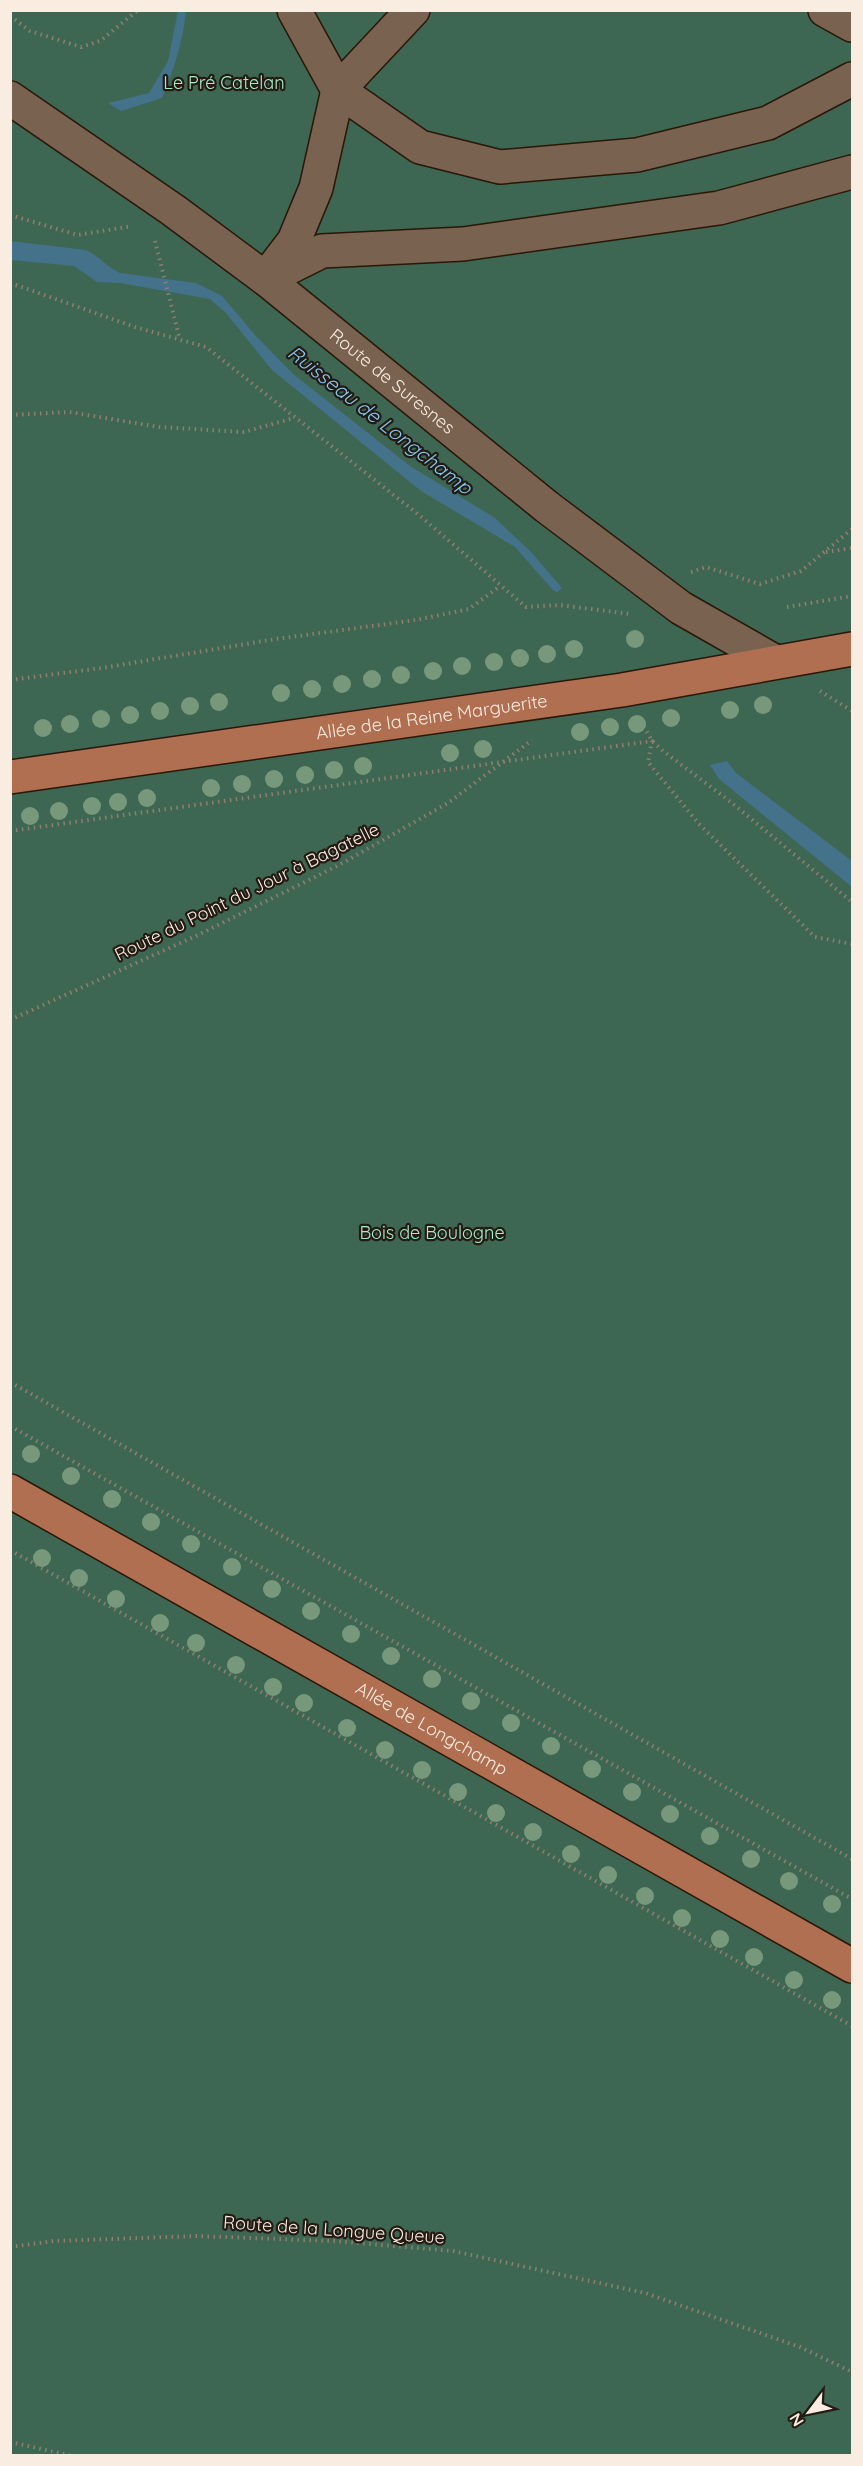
<svg xmlns="http://www.w3.org/2000/svg" width="863" height="2466" viewBox="0 0 863 2466" font-family="Quicksand,sans-serif">
  <rect width="100%" height="100%" fill="#44301f"/>
  <path fill="#3d6752" d="M 11,11 L 852,11 L 852,2455 L 11,2456 Z"/>
  <g fill="#44728b">
    <path d="M 178,11 L 186,11 C 183,42 174,69 162,98 L 121,111 L 108,103 L 149,93 L 168,61 Z"/>
    <path d="M 10,241 L 86,250 C 99,256 107,267 120,273 L 196,283 L 222,296 L 256,336 L 293,374 L 410,466 L 495,518 L 532,553 L 562,588 L 557,592 L 553,590 L 515,547 L 421,491 L 272,370 L 226,313 L 210,299 L 120,283 L 97,282 L 74,266 L 11,260 Z"/>
    <path d="M 727,761 L 736,773 L 852,861 L 852,887 L 719,779 L 710,765 Z"/>
  </g>
  <g fill="none" stroke-linecap="round" stroke-linejoin="round">
    <defs>
      <g id="minor">
        <path d="M 294,10 L 338,90 L 420,147 L 500,167 L 637,155 L 768,123 L 852,79"/>
        <path d="M 825,10 L 852,25"/>
        <path id="s1" d="M 10,98 L 173,210 L 266,279 L 547,507 L 681,608 L 774,661"/>
        <path d="M 268,275 L 294,241 L 316,188 L 338,90 L 413,10"/>
        <path d="M 266,279 L 322,251 L 463,244 L 719,208 L 852,172"/>
      </g>
      <g id="major">
        <path id="s2" d="M 10,777 L 622,690 L 852,649"/>
        <path id="s3" d="M 10,1491 L 852,1966"/>
      </g>
    </defs>
    <use href="#minor" stroke="#2a1707" stroke-width="36"/>
    <use href="#major" stroke="#2a1707" stroke-width="36"/>
    <g stroke="#907f70" stroke-width="4" stroke-dasharray="1.5 4.5" stroke-linecap="butt">
      <path d="M 10,16 L 30,31 L 81,47 L 100,41 L 138,10"/>
      <path d="M 10,215 L 78,235 L 132,226"/>
      <path d="M 155,241 L 180,340"/>
      <path d="M 10,283 L 135,327 L 206,347 L 419,515 L 526,607 L 559,605 L 630,614"/>
      <path d="M 10,415 L 69,412 L 159,427 L 244,432 L 294,418"/>
      <path d="M 826,552 L 852,548"/>
      <path d="M 691,572 L 706,567 L 760,584 L 801,571 L 852,529"/>
      <path d="M 787,607 L 852,596"/>
      <path d="M 10,680 L 102,668 L 276,639 L 416,620 L 469,609 L 500,586"/>
      <path d="M 820,691 L 852,711"/>
      <path d="M 641,721 L 652,741 L 663,751 L 727,799 L 852,902"/>
      <path d="M 10,831 L 652,741 L 648,762 L 699,824 L 815,937 L 852,944"/>
      <path d="M 10,1020 L 198,935 L 339,865 L 448,803 L 532,740"/>
      <path d="M 10,1382 L 852,1859"/>
      <path d="M 10,1426 L 852,1899"/>
      <path d="M 10,1550 L 852,2026"/>
      <path d="M 10,2247 L 54,2241 L 197,2236 L 334,2241 L 453,2251 L 645,2293 L 800,2347 L 852,2372"/>
      <path d="M 10,2442 L 72,2456"/>
    </g>
    <use href="#minor" stroke="#796250" stroke-width="33"/>
    <use href="#major" stroke="#b06f50" stroke-width="33"/>
  </g>
  <g fill="#78987b">
    <circle cx="635" cy="639" r="9"/>
    <circle cx="574" cy="649" r="9"/>
    <circle cx="547" cy="654" r="9"/>
    <circle cx="520" cy="658" r="9"/>
    <circle cx="494" cy="662" r="9"/>
    <circle cx="462" cy="666" r="9"/>
    <circle cx="433" cy="671" r="9"/>
    <circle cx="401" cy="675" r="9"/>
    <circle cx="372" cy="679" r="9"/>
    <circle cx="342" cy="684" r="9"/>
    <circle cx="312" cy="689" r="9"/>
    <circle cx="281" cy="693" r="9"/>
    <circle cx="219" cy="702" r="9"/>
    <circle cx="763" cy="705" r="9"/>
    <circle cx="190" cy="706" r="9"/>
    <circle cx="730" cy="710" r="9"/>
    <circle cx="160" cy="711" r="9"/>
    <circle cx="130" cy="715" r="9"/>
    <circle cx="671" cy="718" r="9"/>
    <circle cx="101" cy="719" r="9"/>
    <circle cx="70" cy="724" r="9"/>
    <circle cx="637" cy="724" r="9"/>
    <circle cx="610" cy="727" r="9"/>
    <circle cx="43" cy="728" r="9"/>
    <circle cx="580" cy="732" r="9"/>
    <circle cx="483" cy="749" r="9"/>
    <circle cx="450" cy="753" r="9"/>
    <circle cx="363" cy="766" r="9"/>
    <circle cx="334" cy="770" r="9"/>
    <circle cx="305" cy="775" r="9"/>
    <circle cx="274" cy="779" r="9"/>
    <circle cx="242" cy="784" r="9"/>
    <circle cx="211" cy="788" r="9"/>
    <circle cx="147" cy="798" r="9"/>
    <circle cx="118" cy="802" r="9"/>
    <circle cx="92" cy="806" r="9"/>
    <circle cx="59" cy="811" r="9"/>
    <circle cx="30" cy="816" r="9"/>
    <circle cx="31" cy="1454" r="9"/>
    <circle cx="71" cy="1476" r="9"/>
    <circle cx="112" cy="1499" r="9"/>
    <circle cx="151" cy="1522" r="9"/>
    <circle cx="191" cy="1544" r="9"/>
    <circle cx="42" cy="1558" r="9"/>
    <circle cx="232" cy="1567" r="9"/>
    <circle cx="79" cy="1578" r="9"/>
    <circle cx="272" cy="1589" r="9"/>
    <circle cx="116" cy="1599" r="9"/>
    <circle cx="311" cy="1611" r="9"/>
    <circle cx="160" cy="1623" r="9"/>
    <circle cx="351" cy="1634" r="9"/>
    <circle cx="196" cy="1643" r="9"/>
    <circle cx="391" cy="1656" r="9"/>
    <circle cx="236" cy="1665" r="9"/>
    <circle cx="432" cy="1679" r="9"/>
    <circle cx="273" cy="1687" r="9"/>
    <circle cx="471" cy="1701" r="9"/>
    <circle cx="304" cy="1703" r="9"/>
    <circle cx="511" cy="1723" r="9"/>
    <circle cx="347" cy="1728" r="9"/>
    <circle cx="551" cy="1746" r="9"/>
    <circle cx="385" cy="1750" r="9"/>
    <circle cx="592" cy="1769" r="9"/>
    <circle cx="422" cy="1770" r="9"/>
    <circle cx="458" cy="1792" r="9"/>
    <circle cx="632" cy="1792" r="9"/>
    <circle cx="496" cy="1813" r="9"/>
    <circle cx="670" cy="1814" r="9"/>
    <circle cx="533" cy="1832" r="9"/>
    <circle cx="710" cy="1836" r="9"/>
    <circle cx="571" cy="1854" r="9"/>
    <circle cx="751" cy="1859" r="9"/>
    <circle cx="608" cy="1875" r="9"/>
    <circle cx="789" cy="1881" r="9"/>
    <circle cx="645" cy="1896" r="9"/>
    <circle cx="832" cy="1904" r="9"/>
    <circle cx="682" cy="1918" r="9"/>
    <circle cx="720" cy="1939" r="9"/>
    <circle cx="754" cy="1957" r="9"/>
    <circle cx="794" cy="1980" r="9"/>
    <circle cx="832" cy="2000" r="9"/>
  </g>
  <g text-anchor="middle" stroke-width="4.5" stroke-linejoin="round" paint-order="stroke">
    <g font-size="18" fill="#a2eec7" stroke="#241a13">
      <text x="224" y="89">Le Pré Catelan</text>
      <text x="432" y="1239">Bois de Boulogne</text>
    </g>
    <g font-size="18" fill="#f9ece1" stroke="#241a13">
      <text dy="6" stroke="none"><textPath href="#s1" startOffset="476">Route de Suresnes</textPath></text>
      <text dy="6" stroke="none"><textPath href="#s2" startOffset="426">Allée de la Reine Marguerite</textPath></text>
      <text transform="translate(247 892) rotate(-26)" y="6">Route du Point du Jour à Bagatelle</text>
      <text dy="6" stroke="none"><textPath href="#s3" startOffset="484">Allée de Longchamp</textPath></text>
      <text transform="translate(334 2230) rotate(4)" y="6">Route de la Longue Queue</text>
    </g>
    <g font-size="20" font-style="italic" fill="#81cbf4" stroke="#241a13">
      <text transform="translate(380 420) rotate(38)" y="7">Ruisseau de Longchamp</text>
    </g>
  </g>
  <rect width="863" height="2466" fill="none" stroke="#f9ece1" stroke-width="24"/>
  <g transform="translate(809 2412) rotate(238)" stroke="#241a13" stroke-width="4.5" paint-order="stroke">
  <path d="M0-4.5L10 22L0 15L-10 22Z" fill="#f9ece1"/>
  <text y="-9" font-size="16" font-weight="bold" text-anchor="middle" fill="#f9ece1">N</text>
  </g>
</svg>
